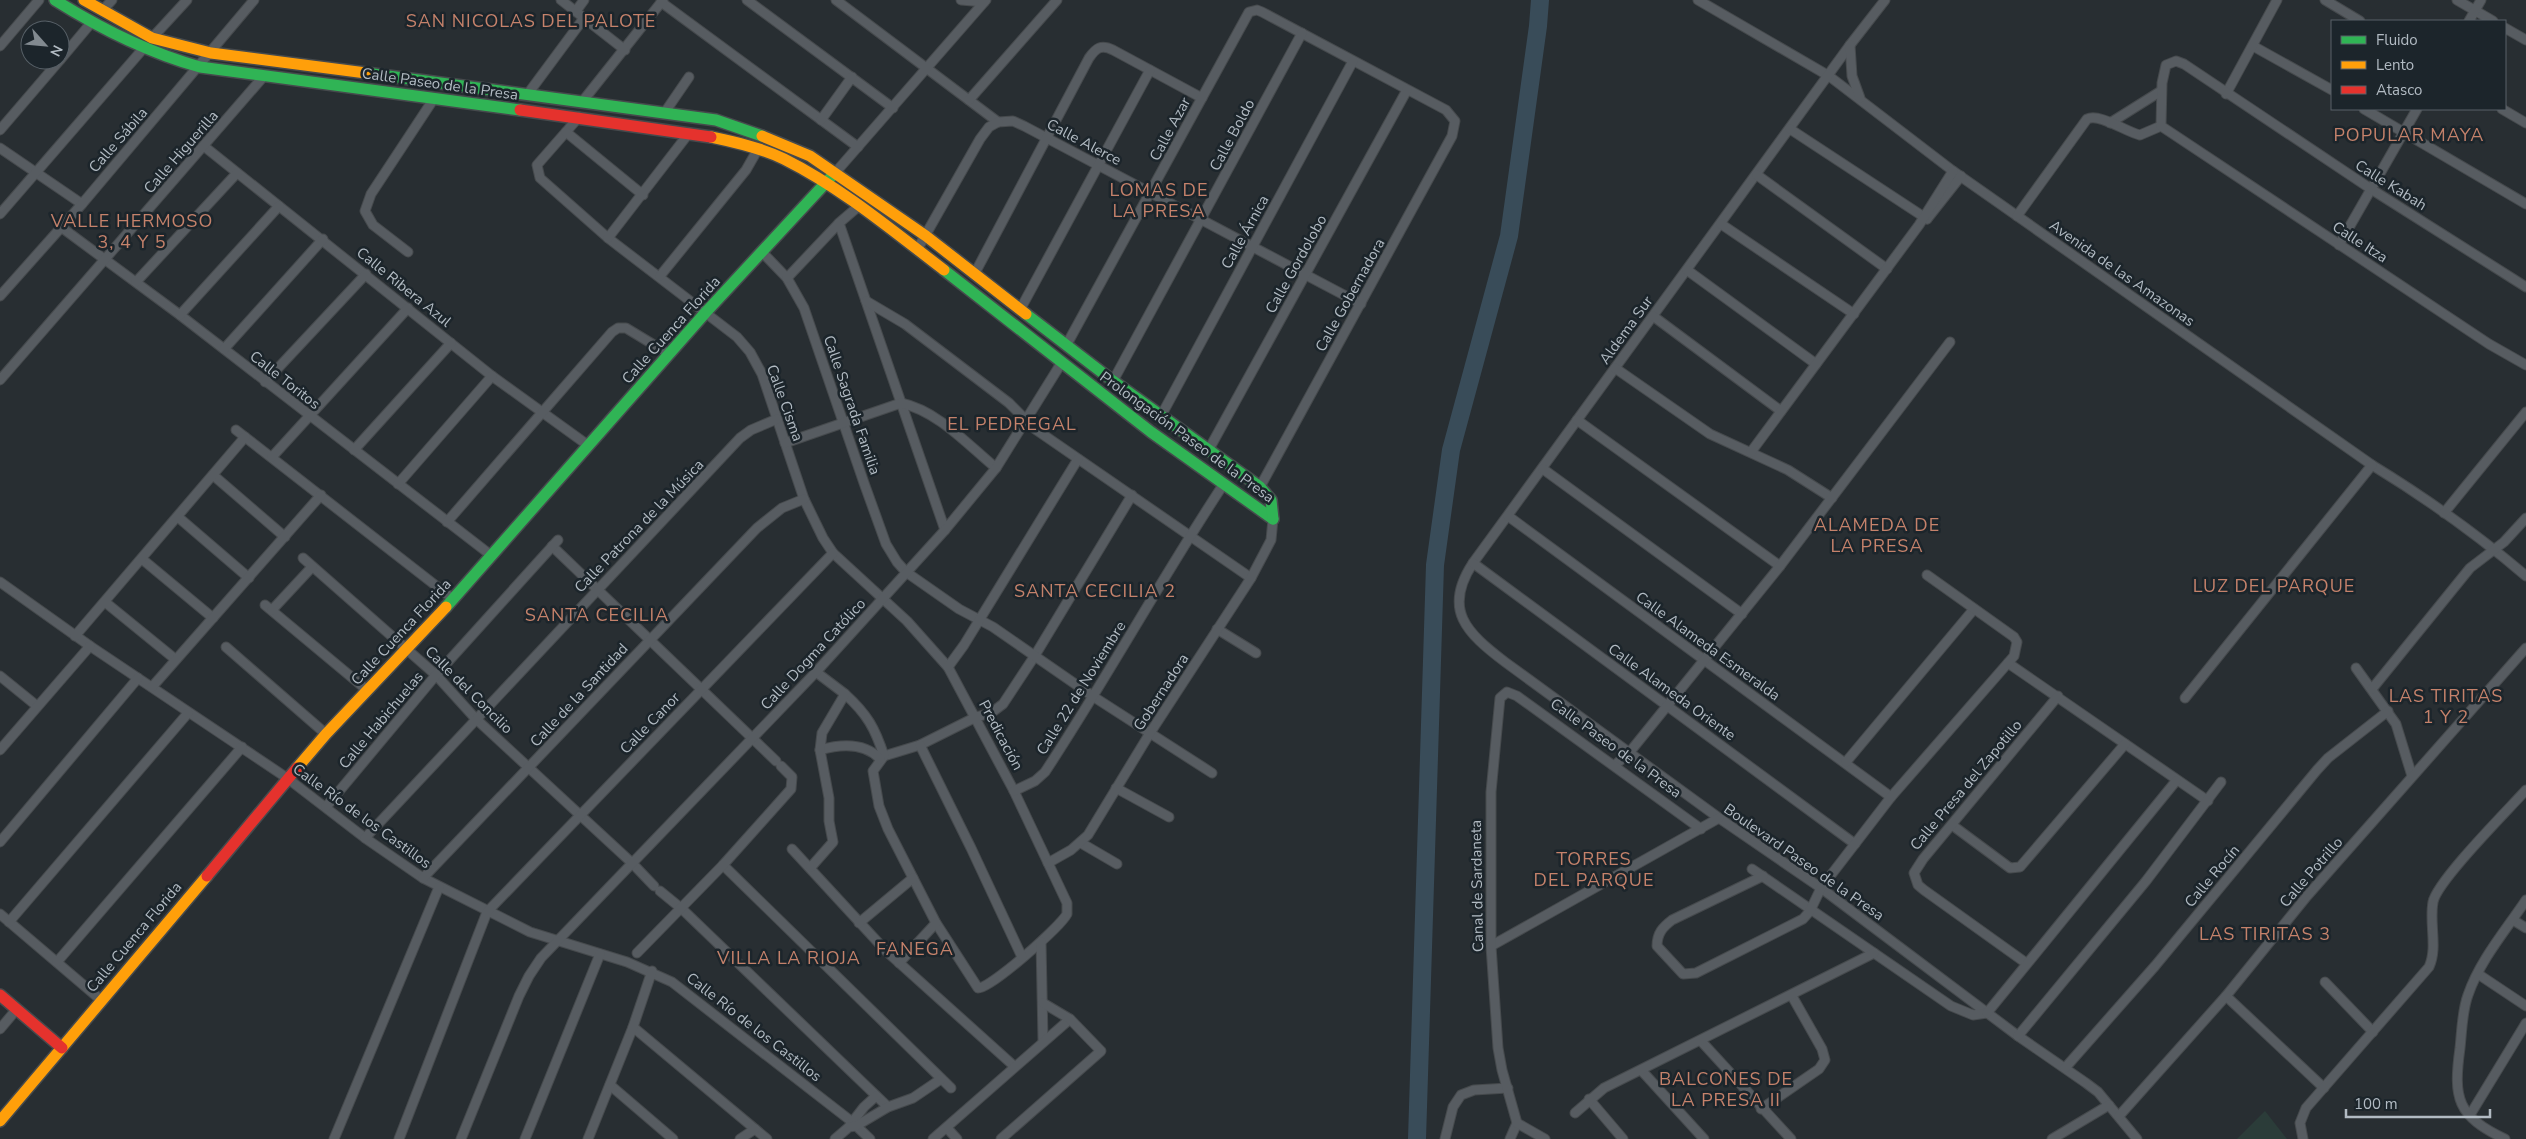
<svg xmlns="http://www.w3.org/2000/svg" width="2526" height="1139" viewBox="0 0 2526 1139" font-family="'Nunito Sans',sans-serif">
  <rect width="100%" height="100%" fill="#282e32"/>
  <path fill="#2b3c39" d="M 2265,1111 L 2287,1139 L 2237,1139 Z"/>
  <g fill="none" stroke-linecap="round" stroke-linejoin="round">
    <path stroke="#394c59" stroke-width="18" d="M 1417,1139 L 1435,565 L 1451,450 L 1509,236 L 1538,26 L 1540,0"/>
    <defs>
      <g id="street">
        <path d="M 561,0 L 625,50"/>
        <path d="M 747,0 L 893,108"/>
        <path d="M 836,0 L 998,122 L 1013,121 L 1024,126 L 1361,304"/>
        <path d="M 961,0 L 984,2"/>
        <path d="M 1698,0 L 1829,76 L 1953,171 L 2372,465 C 2426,498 2478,535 2526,576"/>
        <path d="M 1885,0 L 1850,45 L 1473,563 C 1442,610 1467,633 1505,662 L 1719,818 L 1821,888 L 2018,1036 L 2086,1083 L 2098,1092 L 2137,1139"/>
        <path d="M 2325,0 L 2360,21"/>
        <path d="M 2457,0 L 2493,21"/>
        <path d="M 661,2 L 858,147"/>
        <path d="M 102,11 L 112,0"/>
        <path d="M 576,11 L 584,0"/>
        <path d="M 2469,21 L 2481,0"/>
        <path d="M 2505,28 L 2526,40"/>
        <path d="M 152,38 L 187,0"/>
        <path d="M 1850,45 L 1852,76 L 1860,98"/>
        <path d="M 0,46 L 39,0"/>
        <path d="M 2253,46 L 2332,90"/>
        <path d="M 60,60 L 91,23"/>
        <path d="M 2226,94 L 2277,0"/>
        <path d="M 527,95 L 584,18"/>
        <path d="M 969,100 L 1057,0"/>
        <path d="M 582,102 L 663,0"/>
        <path d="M 2364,109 L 2526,204"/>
        <path d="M 2502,109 L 2526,123"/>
        <path d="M 665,112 L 689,77"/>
        <path d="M 579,117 L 537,165 L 540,178 L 608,238 L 737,337 L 750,352 L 762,374 L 804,499 L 823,538 L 833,553 L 907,621 L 948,667 L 1014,791 L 1067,903 L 1067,914 C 1060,927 990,989 978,988 L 936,923 L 888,829 L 879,806 L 873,771 L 884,756 L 920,745 L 976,717 L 991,713 L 1003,704 L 1034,657 L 1132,495"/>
        <path d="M 821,120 L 852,77"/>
        <path d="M 2110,123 L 2161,91"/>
        <path d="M 1790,129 L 1927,219"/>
        <path d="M 0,130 L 60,60"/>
        <path d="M 566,132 L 643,195"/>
        <path d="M 205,147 L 492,376 L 589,446"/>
        <path d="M 0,148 L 82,204"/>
        <path d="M 835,173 L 986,0"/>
        <path d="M 1757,175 L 1887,269"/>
        <path d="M 860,205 L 839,223 L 945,530"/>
        <path d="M 0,214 L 142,50"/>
        <path d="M 2017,216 L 2087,119 C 2100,113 2126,132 2140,135 L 2161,126"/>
        <path d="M 1927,219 L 1961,176"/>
        <path d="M 1721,224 L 1854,314"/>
        <path d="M 61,227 L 180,315 L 492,556"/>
        <path d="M 608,238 L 689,133"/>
        <path d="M 2339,245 L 2417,109"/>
        <path d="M 917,250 L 980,139 L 989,127 L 998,122"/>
        <path d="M 408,252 L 373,225 L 365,211 L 371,194 L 433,100"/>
        <path d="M 762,252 L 787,278 L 804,308 L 864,483 L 886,544 L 897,562 L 906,572 L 959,609 L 993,627 L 1094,697 L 1212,773"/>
        <path d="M 1687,270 L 1816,364"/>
        <path d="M 975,273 L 1089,58 C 1096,48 1101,44 1113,50 L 1202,98"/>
        <path d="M 660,276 L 746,170 L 758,149"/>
        <path d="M 787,278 L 839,223"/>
        <path d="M 136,282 L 237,173"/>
        <path d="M 2526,287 L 2371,189 L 2184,64 L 2176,61 L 2166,65 L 2162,83 L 2161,126 L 2489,344 L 2526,365"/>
        <path d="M 0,296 L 82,204 L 254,0"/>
        <path d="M 866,301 L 905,324 L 1009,403 L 1035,429 L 1251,578"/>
        <path d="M 1021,308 L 1150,70"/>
        <path d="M 180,315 L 279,206"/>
        <path d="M 1653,316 L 1781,411"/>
        <path d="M 1067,344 L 1249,12 L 1257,10 L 1262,12 L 1446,110 L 1455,121 L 1452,136 L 1260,487"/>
        <path d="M 224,349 L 323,239"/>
        <path d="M 1615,368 L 1710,434 L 1788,470 L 1832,498"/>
        <path d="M 0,380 L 264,76"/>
        <path d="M 1113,381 L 1302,33"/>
        <path d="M 265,382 L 366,274"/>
        <path d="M 1161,416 L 1353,61"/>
        <path d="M 1577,420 L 1780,566"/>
        <path d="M 236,430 L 453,599"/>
        <path d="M 785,443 L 901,403 C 938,411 968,445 996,468"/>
        <path d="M 354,450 L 451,343"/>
        <path d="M 1208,451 L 1407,90"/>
        <path d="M 1751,452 L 1919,225 L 1953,171"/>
        <path d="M 272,457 L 408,308"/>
        <path d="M 1543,469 L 1742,614"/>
        <path d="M 213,475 L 285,537"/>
        <path d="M 398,484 L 492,376"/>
        <path d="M 2444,513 L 2526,412"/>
        <path d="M 1508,516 L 1891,797"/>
        <path d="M 178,517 L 249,578"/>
        <path d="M 447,522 L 612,332 L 618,328 L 626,328 L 669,354"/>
        <path d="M 552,546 L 776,761"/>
        <path d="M 303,558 L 436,675 L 475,718 L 632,863 L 654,886"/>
        <path d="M 142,559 L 213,618"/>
        <path d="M 1473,563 L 1855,844"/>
        <path d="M 0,582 L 90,646 L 287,778 L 365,838 L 423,878 L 530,932 L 627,962 L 672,982 L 851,1121 L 870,1139"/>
        <path d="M 105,602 L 175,659"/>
        <path d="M 265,605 L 367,690"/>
        <path d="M 272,610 L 312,567"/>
        <path d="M 1217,629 L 1256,653"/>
        <path d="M 75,636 L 245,437"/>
        <path d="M 226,647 L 326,734"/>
        <path d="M 2008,663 L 2208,801"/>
        <path d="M 948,667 L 964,645 L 1078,459"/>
        <path d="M 2356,668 L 2396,724 L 2412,776"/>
        <path d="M 0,676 L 37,706"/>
        <path d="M 152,687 L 321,495"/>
        <path d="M 2372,689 L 2470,568 L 2504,542 L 2526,518"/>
        <path d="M 845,694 C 867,714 875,728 884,756"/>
        <path d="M 2185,698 L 2372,465"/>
        <path d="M 920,745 L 971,848 L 1022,957"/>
        <path d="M 0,750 L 90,646"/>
        <path d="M 820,750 C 841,744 864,742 880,759"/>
        <path d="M 1846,762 L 1974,609"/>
        <path d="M 1615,765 L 1629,753 L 1780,566 L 1950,342"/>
        <path d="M 1116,788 L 1169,817"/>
        <path d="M 1014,791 L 1035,781 L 1045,772 C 1107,678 1161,579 1223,485"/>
        <path d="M 326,807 L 436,675 L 558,540"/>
        <path d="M 1952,825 L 2010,868 L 2020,867 L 2125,744"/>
        <path d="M 365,838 L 740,438 L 751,430 L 777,419"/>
        <path d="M 0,842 L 138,678"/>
        <path d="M 1081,843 L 1117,864"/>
        <path d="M 792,849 L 886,951 L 1014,1066"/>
        <path d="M 1048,863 L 1071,850 L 1088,835 L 1150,733 L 1251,578 L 1271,540 L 1273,519"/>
        <path d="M 723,865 L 951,1088"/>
        <path d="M 811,867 L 833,842 L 829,821 L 829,798 L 820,750 L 822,733 L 845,694 L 816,672"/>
        <path d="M 1752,869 L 1951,1006 L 1973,1015 L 1987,1013"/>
        <path d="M 1763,876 L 1672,920 C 1663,927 1657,933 1657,946 L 1683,974 L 1696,973 L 1803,919 L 1810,911 L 1821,888 L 1891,797 L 2014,656 L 2017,642 L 2014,637 L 1927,575"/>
        <path d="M 423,878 L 757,528 L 782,508 L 804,499"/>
        <path d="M 660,891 L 682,909 L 888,1107"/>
        <path d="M 0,914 L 101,1000"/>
        <path d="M 2513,920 L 2526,928"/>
        <path d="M 9,922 L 188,713"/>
        <path d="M 859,923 L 913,878"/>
        <path d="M 1041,942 L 1043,1040"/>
        <path d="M 1491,946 L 1719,818"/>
        <path d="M 637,953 L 723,865 L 791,789 L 792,777 L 781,766"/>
        <path d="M 57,962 L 242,747"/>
        <path d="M 899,963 L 936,923"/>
        <path d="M 2026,963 L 1924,890 L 1918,885 L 1914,873 L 1923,859 L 2058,696"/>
        <path d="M 2478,974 L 2526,1006"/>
        <path d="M 2325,982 L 2373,1032"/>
        <path d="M 2226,996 L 2324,1088"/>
        <path d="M 1987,1013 L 2176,781"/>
        <path d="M 633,1027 L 767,1139"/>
        <path d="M 0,1029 L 16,1010"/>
        <path d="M 2018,1036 L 2146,881 L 2221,782"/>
        <path d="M 1701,1041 L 1791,1139"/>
        <path d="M 2065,1068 L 2155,966 L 2317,770 L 2328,758 L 2388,711"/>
        <path d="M 1642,1071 L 1704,1139"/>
        <path d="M 610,1085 L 673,1139"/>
        <path d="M 1589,1099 L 1623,1139"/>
        <path d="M 1761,1109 L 1819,1069 L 1825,1060 L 1822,1049 L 1792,996"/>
        <path d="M 1575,1113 L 1604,1088 L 1874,953"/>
        <path d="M 2470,1115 L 2526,1023"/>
        <path d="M 2119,1116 L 2226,996 L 2307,896 L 2526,648"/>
        <path d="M 850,1125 L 864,1107 L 876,1096"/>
        <path d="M 947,1128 L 957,1139"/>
        <path d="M 334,1139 L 439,887"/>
        <path d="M 399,1139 L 487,912 L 833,553"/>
        <path d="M 461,1139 L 519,996 L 529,976 L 541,958 L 816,672 L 945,530 L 996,468 L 1062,362"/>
        <path d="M 525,1139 L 600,954"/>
        <path d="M 588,1139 L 633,1027 L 652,971"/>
        <path d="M 740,1139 L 755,1129"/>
        <path d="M 835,1139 L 849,1127 L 856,1126 L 888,1107 L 913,1098 L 941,1079"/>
        <path d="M 933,1139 L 1070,1019"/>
        <path d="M 1001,1139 L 1101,1051 L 1070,1019 L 1043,1003"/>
        <path d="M 1445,1139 L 1453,1107 L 1461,1095 L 1474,1090 L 1508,1088"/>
        <path d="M 1510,1139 L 1517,1123"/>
        <path d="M 1545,1139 L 1517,1123 L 1502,1070 L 1498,1048 L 1491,946 L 1491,792 L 1500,698 L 1507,692 L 1517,696 L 1701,829"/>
        <path d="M 2052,1139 L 2109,1105"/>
        <path d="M 2303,1139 L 2300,1123 L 2306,1108 L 2429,967 C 2438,947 2429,924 2433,902 C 2437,881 2508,810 2526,790"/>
        <path d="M 2505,1139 C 2457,1116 2453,1099 2460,1048 C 2462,1030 2462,1011 2468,995 C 2480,960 2506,930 2526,900"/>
      </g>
      <g id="fast">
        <path d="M 55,0 C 101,29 147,52 200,67 L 520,110"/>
        <path d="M 366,73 L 716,120 L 762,136"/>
        <path d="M 944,270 L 1151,432 L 1273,519"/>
        <path d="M 1026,314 L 1113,381 L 1260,487 L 1271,500 L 1273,519"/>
        <path d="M 446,607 L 706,312 L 832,176"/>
      </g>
      <g id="slow">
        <path d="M 84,0 L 152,38 L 211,53 L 366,73"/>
        <path d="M 762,136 L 810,156 L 926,236 L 1026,314"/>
        <path d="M 711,137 C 735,142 762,148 784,159 C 842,188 893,231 944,270"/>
        <path d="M 297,768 L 326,734 L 446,607"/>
        <path d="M 0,1121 L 207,876"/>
      </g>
      <g id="jam">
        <path d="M 520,110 L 711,137"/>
        <path d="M 207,876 L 297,768"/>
        <path d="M 0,995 L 62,1048"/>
      </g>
    </defs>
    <use href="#street" stroke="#464a4d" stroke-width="11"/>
    <use href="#fast" stroke="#464a4d" stroke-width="14"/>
    <use href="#slow" stroke="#464a4d" stroke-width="14"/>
    <use href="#jam" stroke="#464a4d" stroke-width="14"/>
    <use href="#street" stroke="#575c61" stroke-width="9"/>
    <use href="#fast" stroke="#30b455" stroke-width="11"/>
    <use href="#slow" stroke="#ff9f0a" stroke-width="11"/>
    <use href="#jam" stroke="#e5322d" stroke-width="11"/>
  </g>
  <g text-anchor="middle" stroke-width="5" stroke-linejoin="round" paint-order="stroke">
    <g font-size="15" fill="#b2bbc3" stroke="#1c252b">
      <text transform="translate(440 84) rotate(8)" y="5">Calle Paseo de la Presa</text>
      <text transform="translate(1170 129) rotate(-62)" y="5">Calle Azar</text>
      <text transform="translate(1232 135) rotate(-62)" y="5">Calle Boldo</text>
      <text transform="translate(118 140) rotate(-49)" y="5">Calle Sábila</text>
      <text transform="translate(1084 142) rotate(28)" y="5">Calle Alerce</text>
      <text transform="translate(181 152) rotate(-49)" y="5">Calle Higuerilla</text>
      <text transform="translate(2391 185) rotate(32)" y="5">Calle Kabah</text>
      <text transform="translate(1245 232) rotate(-61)" y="5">Calle Árnica</text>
      <text transform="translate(2360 242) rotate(33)" y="5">Calle Itza</text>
      <text transform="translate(1296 264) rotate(-61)" y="5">Calle Gordolobo</text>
      <text transform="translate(2122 273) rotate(35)" y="5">Avenida de las Amazonas</text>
      <text transform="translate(404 287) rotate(39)" y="5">Calle Ribera Azul</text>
      <text transform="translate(1350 295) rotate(-61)" y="5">Calle Gobernadora</text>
      <text transform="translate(671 330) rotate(-48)" y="5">Calle Cuenca Florida</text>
      <text transform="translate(1626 330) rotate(-54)" y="5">Aldema Sur</text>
      <text transform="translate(285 380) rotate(38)" y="5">Calle Toritos</text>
      <text transform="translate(785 403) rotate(70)" y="5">Calle Cisma</text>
      <text transform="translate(852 405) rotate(71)" y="5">Calle Sagrada Familia</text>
      <text transform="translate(1187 437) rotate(36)" y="5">Prolongación Paseo de la Presa</text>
      <text transform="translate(639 526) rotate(-46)" y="5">Calle Patrona de la Música</text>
      <text transform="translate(401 632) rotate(-47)" y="5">Calle Cuenca Florida</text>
      <text transform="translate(1708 646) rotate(36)" y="5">Calle Alameda Esmeralda</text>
      <text transform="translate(813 654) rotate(-47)" y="5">Calle Dogma Católico</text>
      <text transform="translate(1081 688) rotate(-58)" y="5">Calle 22 de Noviembre</text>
      <text transform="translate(469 690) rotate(45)" y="5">Calle del Concilio</text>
      <text transform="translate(1161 692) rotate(-57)" y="5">Gobernadora</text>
      <text transform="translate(1672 692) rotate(36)" y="5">Calle Alameda Oriente</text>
      <text transform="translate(579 695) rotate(-47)" y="5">Calle de la Santidad</text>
      <text transform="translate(381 720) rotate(-50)" y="5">Calle Habichuelas</text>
      <text transform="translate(650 723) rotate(-46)" y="5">Calle Canor</text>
      <text transform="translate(1001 735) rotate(62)" y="5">Predicación</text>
      <text transform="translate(1616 748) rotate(36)" y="5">Calle Paseo de la Presa</text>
      <text transform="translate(1966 785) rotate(-50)" y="5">Calle Presa del Zapotillo</text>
      <text transform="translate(362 816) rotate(36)" y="5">Calle Río de los Castillos</text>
      <text transform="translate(1804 862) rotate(35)" y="5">Boulevard Paseo de la Presa</text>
      <text transform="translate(2311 872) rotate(-49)" y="5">Calle Potrillo</text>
      <text transform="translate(2212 876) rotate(-50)" y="5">Calle Rocín</text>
      <text transform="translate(1477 886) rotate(-91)" y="5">Canal de Sardaneta</text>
      <text transform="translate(134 937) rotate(-50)" y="5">Calle Cuenca Florida</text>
      <text transform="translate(754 1027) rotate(38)" y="5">Calle Río de los Castillos</text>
    </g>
    <g font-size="18" letter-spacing="1" fill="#c5826b" stroke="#1c252b">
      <text x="531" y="27">SAN NICOLAS DEL PALOTE</text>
      <text x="2409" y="141">POPULAR MAYA</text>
      <text x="1159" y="196">LOMAS DE<tspan x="1159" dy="21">LA PRESA</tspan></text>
      <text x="132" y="227">VALLE HERMOSO<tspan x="132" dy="21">3, 4 Y 5</tspan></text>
      <text x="1012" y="430">EL PEDREGAL</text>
      <text x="1877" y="531">ALAMEDA DE<tspan x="1877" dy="21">LA PRESA</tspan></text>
      <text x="2274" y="592">LUZ DEL PARQUE</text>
      <text x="1095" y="597">SANTA CECILIA 2</text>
      <text x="597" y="621">SANTA CECILIA</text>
      <text x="2446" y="702">LAS TIRITAS<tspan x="2446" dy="21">1 Y 2</tspan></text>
      <text x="1594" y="865">TORRES<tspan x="1594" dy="21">DEL PARQUE</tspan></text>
      <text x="2265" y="940">LAS TIRITAS 3</text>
      <text x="915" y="955">FANEGA</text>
      <text x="789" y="964">VILLA LA RIOJA</text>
      <text x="1726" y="1085">BALCONES DE<tspan x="1726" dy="21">LA PRESA II</tspan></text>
    </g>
  </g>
  <rect x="2331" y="20" width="175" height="90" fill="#1c252b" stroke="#586168"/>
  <rect x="2341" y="36" width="25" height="8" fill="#30b455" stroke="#586168"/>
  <text x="2376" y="45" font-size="15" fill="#b2bbc3">Fluido</text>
  <rect x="2341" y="61" width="25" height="8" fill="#ff9f0a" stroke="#586168"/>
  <text x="2376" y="70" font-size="15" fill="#b2bbc3">Lento</text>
  <rect x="2341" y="86" width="25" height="8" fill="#e5322d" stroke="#586168"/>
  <text x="2376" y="95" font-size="15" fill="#b2bbc3">Atasco</text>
  <g transform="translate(45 45) rotate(117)"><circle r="24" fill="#1c252b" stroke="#586168"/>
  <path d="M0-4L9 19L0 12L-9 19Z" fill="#828a90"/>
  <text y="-8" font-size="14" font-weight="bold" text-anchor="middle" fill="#b2bbc3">N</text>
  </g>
  <path d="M2346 1109v8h144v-8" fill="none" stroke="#b2bbc3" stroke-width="2.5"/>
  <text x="2354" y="1109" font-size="15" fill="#b2bbc3" stroke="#1c252b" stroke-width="4" paint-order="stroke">100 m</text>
</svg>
